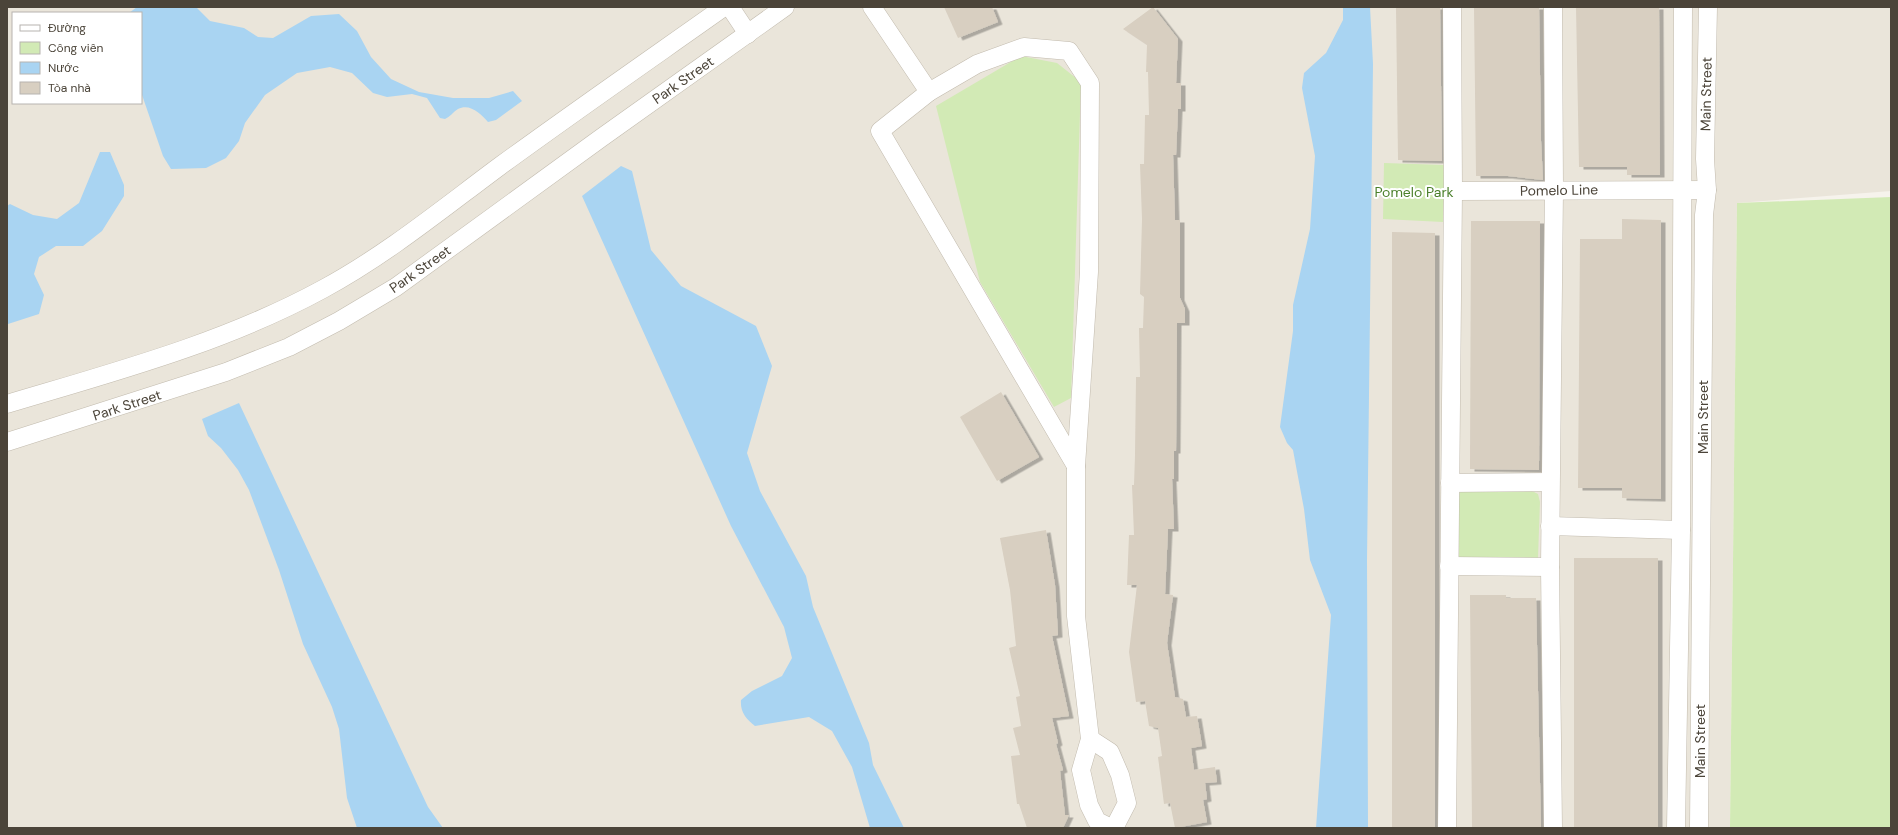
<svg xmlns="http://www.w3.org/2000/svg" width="1898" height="835" viewBox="0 0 1898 835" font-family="'DM Sans',sans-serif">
  <defs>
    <filter id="shadow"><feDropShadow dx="4.5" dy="2.5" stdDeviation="0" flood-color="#0004"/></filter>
  </defs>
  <rect width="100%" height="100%" fill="#f6f3ec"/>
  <path fill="#eae5da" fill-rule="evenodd" d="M 7,7 L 1891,7 L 1891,191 L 1737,203 L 1730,828 L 7,828 ZM 13,13 L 141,13 L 141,103 L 13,103 Z"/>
  <g fill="#d2eab5">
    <path d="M 1021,56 L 1057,63 L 1081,82 L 1071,398 L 1054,407 L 980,282 L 936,106 Z"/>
    <path d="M 1384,163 L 1445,165 L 1443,222 L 1383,219 Z"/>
    <path d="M 1891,197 L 1891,828 L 1730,828 L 1737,203 Z"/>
    <path d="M 1462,491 L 1532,491 L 1538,494 L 1540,502 L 1538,558 L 1530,562 L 1455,557 L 1457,494 Z"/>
  </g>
  <g fill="#a9d4f2">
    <path d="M 137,7 L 196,7 L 210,21 L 244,28 L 258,37 L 273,38 L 311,16 L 339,14 L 357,31 L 371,57 L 391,79 L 419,92 L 453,98 L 489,98 L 513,91 L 522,101 L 496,120 L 488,122 C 481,114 470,103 458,109 C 453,112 450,117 445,119 L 440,118 L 427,98 L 412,94 L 387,97 L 373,93 L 352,73 L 330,67 L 297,73 L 265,95 L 245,123 L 239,141 L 226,158 L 206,168 L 171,169 L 163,156 L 141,92 L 141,13 L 129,13 Z"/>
    <path d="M 1343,7 L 1370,7 L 1373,64 L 1367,561 L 1368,828 L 1316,828 L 1331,615 L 1310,560 L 1304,509 L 1293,450 L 1287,443 L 1280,427 L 1293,331 L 1293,305 L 1310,229 L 1315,156 L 1302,88 L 1304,73 L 1326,53 L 1343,20 Z"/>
    <path d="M 100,152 L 110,152 L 124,185 L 124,196 L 102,231 L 83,246 L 56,246 L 39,257 L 34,274 L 44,295 L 39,314 L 8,324 L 7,329 L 7,206 L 10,204 L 33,215 L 57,219 L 79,203 Z"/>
    <path d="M 621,166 L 632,171 L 651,250 L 681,286 L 756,326 L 772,366 L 747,453 L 760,491 L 806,576 L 813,607 L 869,743 L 873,765 L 904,828 L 870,828 L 852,767 L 832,731 L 809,717 L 755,726 C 746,719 740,712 741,700 L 752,691 L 782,676 L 792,658 L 784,627 L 731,526 L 582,196 Z"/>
    <path d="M 239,403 L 428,807 L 443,828 L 357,828 L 347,798 L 339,729 L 332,707 L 303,644 L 279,570 L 249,490 L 238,470 L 221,448 L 208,436 L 202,419 Z"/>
  </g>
  <g fill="#d8cfc1" filter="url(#shadow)">
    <path d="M 944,7 L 992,7 L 998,22 L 958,38 Z"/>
    <path d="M 1153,7 L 1178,39 L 1176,83 L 1181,83 L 1181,109 L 1178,109 L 1176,155 L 1173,155 L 1175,220 L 1180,220 L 1180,298 L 1185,309 L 1185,323 L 1177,323 L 1176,451 L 1174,451 L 1174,479 L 1172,479 L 1174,529 L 1168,529 L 1165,594 L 1173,595 L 1167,643 L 1175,697 L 1183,699 L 1186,717 L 1197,716 L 1202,746 L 1191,748 L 1194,770 L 1215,767 L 1217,782 L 1205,783 L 1207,799 L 1203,800 L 1207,822 L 1175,828 L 1170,803 L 1164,804 L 1158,757 L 1162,756 L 1158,728 L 1149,726 L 1145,701 L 1136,702 L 1129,652 L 1137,585 L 1127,585 L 1129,535 L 1134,535 L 1132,485 L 1134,485 L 1135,455 L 1136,377 L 1140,377 L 1139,328 L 1143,328 L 1144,297 L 1140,294 L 1142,219 L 1140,164 L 1144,164 L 1145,115 L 1149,115 L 1148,72 L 1146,72 L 1147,45 L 1123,29 Z"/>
    <path d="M 1396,7 L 1440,7 L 1442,161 L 1398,160 Z"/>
    <path d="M 1474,7 L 1539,7 L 1541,141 L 1543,180 L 1508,176 L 1476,176 Z"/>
    <path d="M 1576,7 L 1659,7 L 1660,175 L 1627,175 L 1627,167 L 1579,167 Z"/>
    <path d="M 1622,219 L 1661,220 L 1661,499 L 1622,498 L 1622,488 L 1578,488 L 1580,239 L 1622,239 Z"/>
    <path d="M 1471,221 L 1540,221 L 1539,470 L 1470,469 Z"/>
    <path d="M 1392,232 L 1435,233 L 1435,828 L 1392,828 Z"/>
    <path d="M 1001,392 L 1039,457 L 997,481 L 960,417 Z"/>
    <path d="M 1046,530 L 1055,585 L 1058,635 L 1052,636 L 1069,716 L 1052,718 L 1058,743 L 1056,744 L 1063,770 L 1060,771 L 1065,815 L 1069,815 L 1063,828 L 1027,828 L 1019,804 L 1017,804 L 1011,756 L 1020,755 L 1013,728 L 1021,726 L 1016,697 L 1020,696 L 1009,648 L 1016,646 L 1010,590 L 1000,538 Z"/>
    <rect x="1574" y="558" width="84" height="270"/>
    <path d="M 1470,595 L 1506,595 L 1506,598 L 1536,598 L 1541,828 L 1472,828 Z"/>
  </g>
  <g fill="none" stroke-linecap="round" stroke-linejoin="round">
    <defs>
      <g id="minor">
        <path d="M 730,7 L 748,34"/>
        <path d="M 872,7 L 929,92 L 880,131 L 1076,466"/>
        <path d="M 1553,7 L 1554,190 L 1550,567 L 1553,828"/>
        <path d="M 929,92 L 977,64 L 1024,47 L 1069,51 L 1090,83 L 1089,272 L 1076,466 L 1076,616 L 1090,739 L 1081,770 L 1089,805 L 1097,821 L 1111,828"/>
        <path d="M 1453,191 L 1707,190"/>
        <path d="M 7,404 C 114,372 224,343 323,289 C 386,255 442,209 500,166 C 574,112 649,60 724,7"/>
        <path d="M 7,442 L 226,372 L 289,347 L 339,321 L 396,287 L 601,138 L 785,7"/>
        <path d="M 1450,483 L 1550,482"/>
        <path d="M 1550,526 L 1681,530"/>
        <path d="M 1449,566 L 1550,567"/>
        <path d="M 1090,739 L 1110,752 L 1120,775 L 1127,803 L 1114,828"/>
        <path d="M 1447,828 L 1453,191 L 1452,7"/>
        <path d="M 1676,828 L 1681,530 L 1683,7"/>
        <path d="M 1699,828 L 1704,215 L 1707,190 L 1705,159 L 1708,7"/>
      </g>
    </defs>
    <use href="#minor" stroke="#c2bbae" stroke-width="19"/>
    <use href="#minor" stroke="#fff" stroke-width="18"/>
  </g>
  <g text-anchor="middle" stroke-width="4" stroke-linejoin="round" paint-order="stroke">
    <g font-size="14" fill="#4b4439" stroke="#fff">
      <text transform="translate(683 80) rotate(-35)" y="5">Park Street</text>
      <text transform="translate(1706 94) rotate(-89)" y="5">Main Street</text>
      <text transform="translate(1559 190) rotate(-1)" y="5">Pomelo Line</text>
      <text transform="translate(420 269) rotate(-35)" y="5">Park Street</text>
      <text transform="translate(127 405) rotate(-18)" y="5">Park Street</text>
      <text transform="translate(1703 417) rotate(-90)" y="5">Main Street</text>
      <text transform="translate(1700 741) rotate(-90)" y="5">Main Street</text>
    </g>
    <g font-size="14" fill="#4a7f2a" stroke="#fff">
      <text x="1414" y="197">Pomelo Park</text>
    </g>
  </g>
  <rect width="1898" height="835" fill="none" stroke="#4b4439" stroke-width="16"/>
  <rect x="12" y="12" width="130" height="92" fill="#ffffff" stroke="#b7b4b0"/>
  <rect x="20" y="25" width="20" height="6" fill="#ffffff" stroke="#b7b4b0"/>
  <text x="48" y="32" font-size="12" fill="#4b4439">Đường</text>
  <rect x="20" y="42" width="20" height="12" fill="#d2eab5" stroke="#b7b4b0"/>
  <text x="48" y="52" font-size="12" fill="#4b4439">Công viên</text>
  <rect x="20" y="62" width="20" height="12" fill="#a9d4f2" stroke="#b7b4b0"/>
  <text x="48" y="72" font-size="12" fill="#4b4439">Nước</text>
  <rect x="20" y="82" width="20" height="12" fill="#d8cfc1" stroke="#b7b4b0"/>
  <text x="48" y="92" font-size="12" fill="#4b4439">Tòa nhà</text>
</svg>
